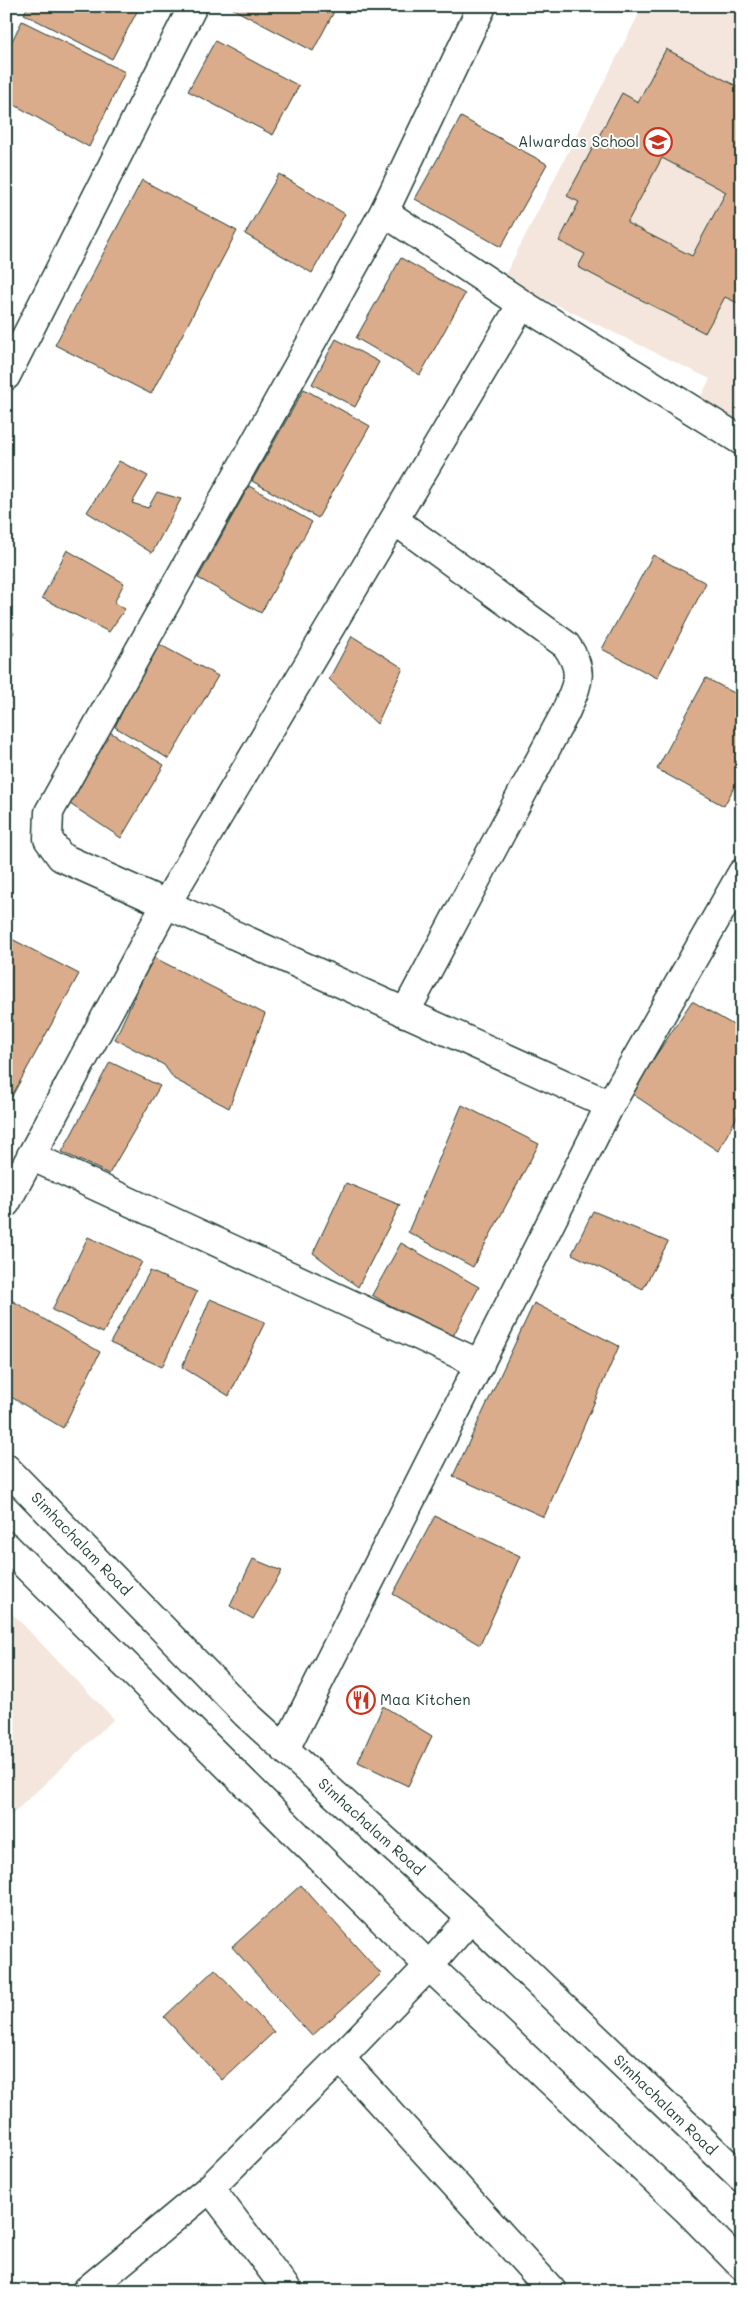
<svg xmlns="http://www.w3.org/2000/svg" width="748" height="2297" viewBox="0 0 748 2297" font-family="Mali,sans-serif">
  <rect width="100%" height="100%" fill="#fff"/>
  <filter id="ink" filterUnits="userSpaceOnUse"><feTurbulence type="fractalNoise" baseFrequency=".02" numOctaves="2"/><feDisplacementMap in="SourceGraphic" scale="10" xChannelSelector="R" yChannelSelector="G"/><feConvolveMatrix kernelMatrix="1 2 1 2 8 2 1 2 1" color-interpolation-filters="sRGB"/></filter>
  <g filter="url(#ink)">
    <g fill="#f4e6dc">
      <path d="M 643,6 L 742,6 L 742,441 L 691,415 L 710,379 L 503,279 Z"/>
      <path d="M 6,1607 L 114,1719 L 6,1820 Z"/>
    </g>
    <g fill="#daac8b" stroke="#1f3d34" fill-rule="evenodd">
      <path d="M 28,6 L 140,6 L 112,59 L 24,14 Z"/>
      <path d="M 235,6 L 337,6 L 313,51 L 233,9 Z"/>
      <path d="M 22,21 L 125,72 L 89,147 L 6,100 L 6,53 Z"/>
      <path d="M 215,41 L 299,86 L 273,135 L 188,91 Z"/>
      <path d="M 666,49 L 742,89 L 742,305 L 725,297 L 705,333 L 578,267 L 585,254 L 559,241 L 579,202 L 567,196 L 622,93 L 638,102 ZM 662,158 L 726,192 L 692,256 L 627,223 Z"/>
      <path d="M 461,117 L 547,164 L 501,247 L 415,199 Z"/>
      <path d="M 279,174 L 345,214 L 312,273 L 245,234 Z"/>
      <path d="M 142,180 L 237,231 L 151,394 L 55,345 Z"/>
      <path d="M 401,258 L 465,294 L 420,375 L 356,338 Z"/>
      <path d="M 336,339 L 379,362 L 355,407 L 312,384 Z"/>
      <path d="M 304,389 L 370,426 L 318,518 L 252,481 Z"/>
      <path d="M 119,461 L 148,476 L 132,503 L 148,508 L 157,492 L 181,499 L 152,553 L 87,512 Z"/>
      <path d="M 249,486 L 312,522 L 261,613 L 198,578 Z"/>
      <path d="M 67,550 L 124,583 L 114,603 L 125,609 L 109,632 L 42,598 Z"/>
      <path d="M 653,555 L 706,583 L 657,678 L 602,649 Z"/>
      <path d="M 6,628 L 14,632 L 6,647 Z"/>
      <path d="M 352,636 L 403,668 L 377,724 L 329,679 Z"/>
      <path d="M 155,642 L 218,676 L 169,759 L 115,727 Z"/>
      <path d="M 706,678 L 742,697 L 742,773 L 724,806 L 657,769 Z"/>
      <path d="M 108,731 L 164,765 L 121,838 L 67,802 Z"/>
      <path d="M 6,936 L 79,974 L 6,1107 Z"/>
      <path d="M 153,957 L 265,1014 L 229,1108 L 174,1079 L 164,1065 L 115,1039 Z"/>
      <path d="M 692,1001 L 742,1030 L 742,1108 L 718,1151 L 631,1093 Z"/>
      <path d="M 110,1062 L 160,1086 L 109,1174 L 62,1152 Z"/>
      <path d="M 462,1105 L 539,1144 L 473,1267 L 408,1232 Z"/>
      <path d="M 346,1183 L 400,1205 L 358,1287 L 313,1253 Z"/>
      <path d="M 593,1211 L 668,1242 L 643,1289 L 572,1254 Z"/>
      <path d="M 88,1237 L 142,1262 L 103,1333 L 52,1310 Z"/>
      <path d="M 401,1243 L 479,1287 L 451,1340 L 372,1295 Z"/>
      <path d="M 150,1271 L 197,1292 L 162,1367 L 110,1343 Z"/>
      <path d="M 6,1297 L 100,1352 L 63,1428 L 6,1394 Z"/>
      <path d="M 210,1299 L 265,1322 L 229,1396 L 182,1367 Z"/>
      <path d="M 534,1303 L 619,1346 L 544,1517 L 453,1476 Z"/>
      <path d="M 435,1516 L 520,1556 L 480,1645 L 393,1594 Z"/>
      <path d="M 253,1559 L 282,1571 L 253,1619 L 230,1606 Z"/>
      <path d="M 383,1706 L 432,1736 L 408,1786 L 358,1762 Z"/>
      <path d="M 301,1885 L 381,1974 L 312,2036 L 232,1947 Z"/>
      <path d="M 215,1969 L 274,2032 L 222,2080 L 164,2017 Z"/>
    </g>
    <g fill="none" stroke-linecap="round" stroke-linejoin="round">
      <defs>
        <g id="minor">
          <path d="M 384,212 L 522,304 L 742,441"/>
          <path d="M 522,304 L 166,904 L 610,1105 L 742,873"/>
          <path d="M 6,376 L 193,6"/>
          <path d="M 394,520 L 566,645 C 586,673 577,684 565,713 L 405,1013"/>
          <path d="M 31,1156 L 480,1364"/>
          <path d="M 6,1203 L 166,904 L 61,857 L 48,839 L 49,812 L 384,212 L 482,6"/>
          <path d="M 285,1749 L 610,1105"/>
          <path d="M 340,2058 L 552,2291"/>
          <path d="M 210,2188 L 288,2291"/>
          <path d="M 86,2291 L 210,2188 L 340,2058 L 429,1966"/>
        </g>
        <g id="major">
          <path d="M 6,1468 L 246,1714 L 471,1918 L 742,2178"/>
          <path d="M 6,1546 L 429,1966 L 686,2209 L 742,2266"/>
          <path d="M 429,1966 L 471,1918"/>
        </g>
      </defs>
      <use href="#minor" stroke="#1f3d34" stroke-width="31"/>
      <use href="#major" stroke="#1f3d34" stroke-width="31"/>
      <use href="#minor" stroke="#fff" stroke-width="28"/>
      <use href="#major" stroke="#fff" stroke-width="28"/>
    </g>
  </g>
  <defs>
    <symbol id="school-ring" viewBox="-11 -11 22 22"><circle r="9.5" fill="#fff" stroke="#c8321e" stroke-width="1.5"/><path d="M0-5L7-2L0 1L-7-2ZM-4 1L0 2.5L4 1V4Q0 6-4 4Z" fill="#c8321e"/></symbol>
    <symbol id="restaurant-ring" viewBox="-11 -11 22 22"><circle r="9.5" fill="#fff" stroke="#c8321e" stroke-width="1.5"/><path d="M-5-6h1v4h1v-4h1v4h1v-4h1v5L-1.5 .5V6h-2V.5L-5-1ZM5-6V6H3V1.5H1.5Q1.5-4 5-6Z" fill="#c8321e"/></symbol>
  </defs>
  <g fill-rule="evenodd">
    <use href="#school-ring" x="642" y="126" width="32" height="32"/>
    <use href="#restaurant-ring" x="345" y="1684" width="32" height="32"/>
  </g>
  <g text-anchor="middle" stroke-width="4" stroke-linejoin="round" paint-order="stroke">
    <g font-size="15" fill="#1f3d34" stroke="#fff" text-anchor="end">
      <text x="639" y="147">Alwardas School</text>
      <text x="380" y="1705" text-anchor="start">Maa Kitchen</text>
    </g>
    <g font-size="15" fill="#1f3d34" stroke="#fff">
      <text transform="translate(81 1544) rotate(46)" y="5">Simhachalam Road</text>
      <text transform="translate(371 1827) rotate(42)" y="5">Simhachalam Road</text>
      <text transform="translate(665 2105) rotate(44)" y="5">Simhachalam Road</text>
    </g>
  </g>
  <rect width="748" height="2297" fill="none" stroke="#fff" stroke-width="25"/>
  <rect x="12" y="12" width="723" height="2272" fill="none" stroke="#1f3d34" stroke-width="2" filter="url(#ink)"/>
</svg>
